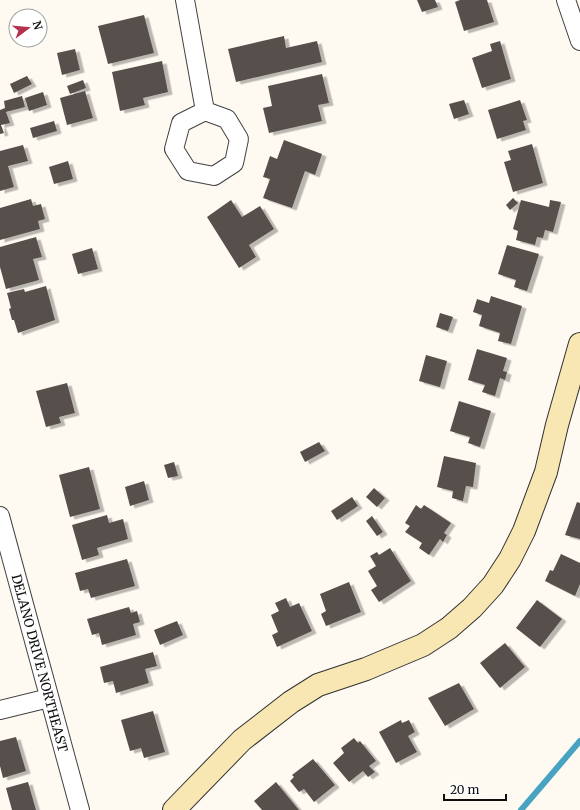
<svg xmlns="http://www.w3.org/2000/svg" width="580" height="810" viewBox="0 0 580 810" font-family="Merriweather,serif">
  <defs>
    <filter id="shadow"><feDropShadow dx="4.5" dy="2.5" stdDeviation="0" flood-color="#0004"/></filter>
  </defs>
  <rect width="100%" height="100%" fill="#fefaf2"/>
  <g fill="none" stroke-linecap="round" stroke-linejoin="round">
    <path stroke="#48a3c2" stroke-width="6" d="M 521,810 L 580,741"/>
  </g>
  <g fill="#574f4c" filter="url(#shadow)">
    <path d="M 417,0 L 435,0 L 438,7 L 422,12 Z"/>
    <path d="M 460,0 L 487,0 L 494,22 L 464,31 L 455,2 Z"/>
    <path d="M 144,15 L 154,53 L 108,64 L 98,26 Z"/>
    <path d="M 284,36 L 286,48 L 317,41 L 322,62 L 236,82 L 228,49 Z"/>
    <path d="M 500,41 L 511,79 L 482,88 L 472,58 L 492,51 L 490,44 Z"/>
    <path d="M 75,49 L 80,70 L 62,75 L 57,53 Z"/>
    <path d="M 162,61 L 168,92 L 143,98 L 145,105 L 120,111 L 112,72 Z"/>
    <path d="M 322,74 L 329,103 L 318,105 L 322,121 L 269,133 L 263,108 L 272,106 L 268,86 Z"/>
    <path d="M 27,76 L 32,84 L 14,93 L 10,84 Z"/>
    <path d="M 83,80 L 86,88 L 70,94 L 67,86 Z"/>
    <path d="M 85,91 L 93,118 L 67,125 L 60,98 Z"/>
    <path d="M 43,92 L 47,105 L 29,111 L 25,98 Z"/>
    <path d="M 22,96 L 25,107 L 6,112 L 10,123 L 1,125 L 4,133 L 0,134 L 0,110 L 5,108 L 4,101 Z"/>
    <path d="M 464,100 L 469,114 L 454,119 L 449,104 Z"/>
    <path d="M 520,100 L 527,120 L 523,121 L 526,130 L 497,139 L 488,110 Z"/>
    <path d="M 54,121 L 57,131 L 33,138 L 30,128 Z"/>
    <path d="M 284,140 L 322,154 L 315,175 L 305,171 L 292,208 L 263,198 L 270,179 L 263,177 L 270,156 L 277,159 Z"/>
    <path d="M 532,144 L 543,183 L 513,192 L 504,162 L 511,160 L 508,151 Z"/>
    <path d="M 23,145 L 28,161 L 8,166 L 14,187 L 0,191 L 0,151 Z"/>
    <path d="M 68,161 L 73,179 L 54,184 L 49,167 Z"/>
    <path d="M 513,198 L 518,203 L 510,210 L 506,205 Z"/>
    <path d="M 31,199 L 33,206 L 41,204 L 45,219 L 38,221 L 40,229 L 0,240 L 0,208 Z"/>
    <path d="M 231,200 L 242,217 L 260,206 L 274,229 L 249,245 L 256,257 L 239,268 L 207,217 Z"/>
    <path d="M 521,200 L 549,207 L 550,200 L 561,202 L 553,232 L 545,230 L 543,238 L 537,237 L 535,245 L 516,240 L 518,231 L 513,229 Z"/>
    <path d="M 36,237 L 42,257 L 33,259 L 39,280 L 6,289 L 0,267 L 0,247 Z"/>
    <path d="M 507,245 L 539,254 L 527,291 L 514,287 L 516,280 L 498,274 Z"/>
    <path d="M 92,248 L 98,269 L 78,274 L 72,254 Z"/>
    <path d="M 46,286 L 55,320 L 18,333 L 14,320 L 12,320 L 9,309 L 11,308 L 7,293 L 24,289 L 25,292 Z"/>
    <path d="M 491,296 L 522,306 L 511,344 L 498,341 L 500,333 L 479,326 L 482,315 L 473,312 L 477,299 L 489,303 Z"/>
    <path d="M 440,313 L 453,317 L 448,331 L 436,327 Z"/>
    <path d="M 477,349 L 507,358 L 503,371 L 507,372 L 505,380 L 500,378 L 495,396 L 482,392 L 485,385 L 468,380 Z"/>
    <path d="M 426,355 L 447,361 L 440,387 L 419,381 Z"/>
    <path d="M 67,383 L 75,413 L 59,417 L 61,423 L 46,427 L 36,391 Z"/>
    <path d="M 459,401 L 491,411 L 480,447 L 468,443 L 470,437 L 450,431 Z"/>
    <path d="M 319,442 L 325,451 L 305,462 L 300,452 Z"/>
    <path d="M 444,456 L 476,463 L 473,487 L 466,486 L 463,501 L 452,498 L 453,491 L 437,487 Z"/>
    <path d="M 174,462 L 178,476 L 168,478 L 164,465 Z"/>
    <path d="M 89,467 L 100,509 L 70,517 L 59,475 Z"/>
    <path d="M 144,481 L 149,500 L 130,506 L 125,487 Z"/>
    <path d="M 374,488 L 385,498 L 377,507 L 366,497 Z"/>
    <path d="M 352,497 L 358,506 L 337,520 L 331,511 Z"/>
    <path d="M 577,502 L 580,503 L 580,539 L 565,535 Z"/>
    <path d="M 416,505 L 421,509 L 424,505 L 451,523 L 444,533 L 447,535 L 443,542 L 440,539 L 429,555 L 419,548 L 422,543 L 405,532 L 410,526 L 405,523 Z"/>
    <path d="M 107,515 L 109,523 L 123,519 L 128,539 L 97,548 L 99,555 L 82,560 L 72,525 Z"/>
    <path d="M 372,516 L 383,532 L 377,536 L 366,521 Z"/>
    <path d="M 390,548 L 411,581 L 379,602 L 371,590 L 377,586 L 368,571 L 376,566 L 370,556 L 377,552 L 379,555 Z"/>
    <path d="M 561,554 L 580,563 L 580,584 L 575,596 L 545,581 L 550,570 L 553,571 Z"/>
    <path d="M 127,559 L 135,586 L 91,598 L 88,589 L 80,591 L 75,573 Z"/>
    <path d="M 349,582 L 361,612 L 326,626 L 321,614 L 326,611 L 320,594 Z"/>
    <path d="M 286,598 L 290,607 L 299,603 L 312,631 L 277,647 L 272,635 L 278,632 L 271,615 L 279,611 L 275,603 Z"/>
    <path d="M 537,600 L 562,619 L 540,647 L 516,628 Z"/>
    <path d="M 129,607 L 131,613 L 137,611 L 140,622 L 133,624 L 136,635 L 102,645 L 99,633 L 92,635 L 87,619 Z"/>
    <path d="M 177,621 L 183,635 L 160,645 L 154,630 Z"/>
    <path d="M 505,643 L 525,667 L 500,688 L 480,663 Z"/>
    <path d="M 153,652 L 157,666 L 145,669 L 149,683 L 116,693 L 113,681 L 104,683 L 100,667 Z"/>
    <path d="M 459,683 L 474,709 L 445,726 L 428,698 Z"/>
    <path d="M 153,711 L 165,752 L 144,758 L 141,748 L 130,751 L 121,720 Z"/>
    <path d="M 401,720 L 402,723 L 409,720 L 415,732 L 408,736 L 417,752 L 396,763 L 379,732 Z"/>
    <path d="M 16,737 L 26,771 L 3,778 L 0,766 L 0,741 Z"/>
    <path d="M 354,738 L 358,743 L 360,741 L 376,761 L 369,766 L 375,772 L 368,777 L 363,771 L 349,782 L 333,763 L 344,753 L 341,748 Z"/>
    <path d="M 313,759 L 335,785 L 314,802 L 304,789 L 299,792 L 290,781 L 294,777 L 292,775 Z"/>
    <path d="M 28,782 L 36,810 L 12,810 L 6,788 Z"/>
    <path d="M 276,782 L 299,810 L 262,810 L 254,801 Z"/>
  </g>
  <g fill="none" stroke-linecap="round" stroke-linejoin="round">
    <defs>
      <g id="street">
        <path d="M 185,0 L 205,111"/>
        <path d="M 566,0 L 580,41"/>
        <path d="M 205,111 L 227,119 L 239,139 L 234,163 L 214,176 L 188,171 L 174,149 L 181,123 Z"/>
        <path d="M 0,516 L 80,810"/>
        <path d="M 0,710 L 49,698"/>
      </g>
      <path id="secondary" d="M 174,810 L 242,740 L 291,702 L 318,685 L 366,669 L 423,645 L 449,628 L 472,608 L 493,585 L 510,559 L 524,531 L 546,472 L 557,425 L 580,344"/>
    </defs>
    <use href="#street" stroke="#424242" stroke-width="20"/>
    <use href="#secondary" stroke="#313131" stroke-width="24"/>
    <use href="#street" stroke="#fff" stroke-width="18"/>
    <use href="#secondary" stroke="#f8e7b3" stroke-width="22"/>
  </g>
  <g text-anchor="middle" stroke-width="4" stroke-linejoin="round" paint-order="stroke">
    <g font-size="13" fill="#0f0f0f" stroke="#fff">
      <text transform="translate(40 663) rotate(75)" y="5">DELANO DRIVE NORTHEAST</text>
    </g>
  </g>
  <g transform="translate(28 28) rotate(74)"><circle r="19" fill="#ffffff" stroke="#9f9f9f"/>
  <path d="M0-3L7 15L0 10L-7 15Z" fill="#b4324b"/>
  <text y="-6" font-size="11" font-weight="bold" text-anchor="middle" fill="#0f0f0f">N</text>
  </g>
  <path d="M444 794v6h62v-6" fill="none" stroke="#0f0f0f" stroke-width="2"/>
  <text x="450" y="794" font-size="12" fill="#0f0f0f" stroke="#ffffff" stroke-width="3" paint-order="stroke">20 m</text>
</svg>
